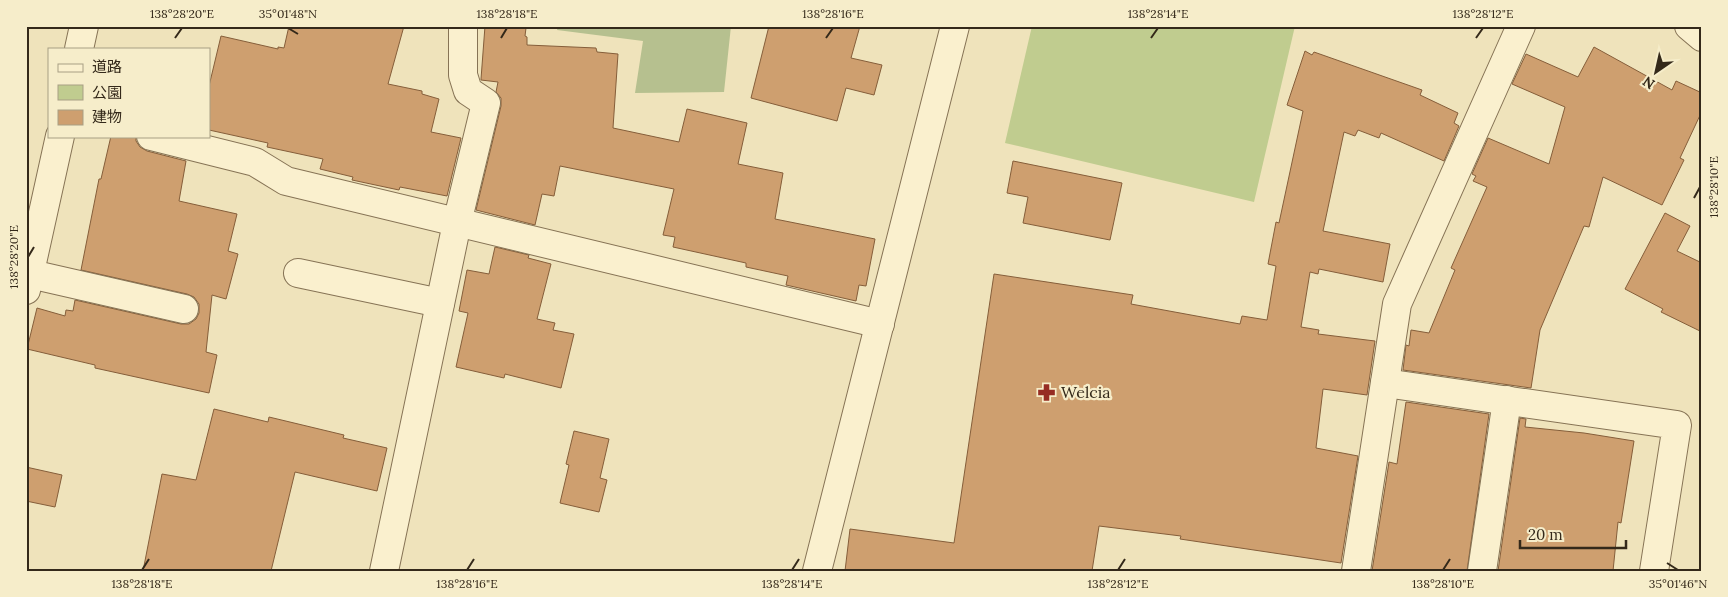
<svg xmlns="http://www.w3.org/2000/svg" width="1728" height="597" viewBox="0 0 1728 597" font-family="Lora,'Noto Sans JP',serif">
  <rect width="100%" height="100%" fill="#efe3bb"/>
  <path fill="#c0cc8f" d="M 1032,26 L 1295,26 L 1254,202 L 1005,143 Z"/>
  <path fill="#b6c08f" d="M 558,26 L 731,26 L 724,92 L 635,93 L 643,41 L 557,30 Z"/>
  <g fill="#ce9f6f" stroke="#855e3a">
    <path d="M 289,26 L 404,26 L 388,84 L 422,91 L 422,94 L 439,99 L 431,132 L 461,138 L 447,196 L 400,187 L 399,190 L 352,180 L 353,177 L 320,169 L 323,159 L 267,147 L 268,143 L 209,130 L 209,86 L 221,36 L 278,49 L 278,47 L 284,48 Z"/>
    <path d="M 485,26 L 526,28 L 525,36 L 527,37 L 527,45 L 596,48 L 597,52 L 618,54 L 613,128 L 679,142 L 687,109 L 747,123 L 738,164 L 783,173 L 775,219 L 875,239 L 866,286 L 859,285 L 856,301 L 786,285 L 788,276 L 746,267 L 746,263 L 673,247 L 675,237 L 663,235 L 674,189 L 560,166 L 554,196 L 542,194 L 535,225 L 476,210 L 501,106 L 501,98 L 496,92 L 498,82 L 481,80 L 481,79 Z"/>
    <path d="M 769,26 L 860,26 L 851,58 L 882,65 L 874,95 L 846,88 L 837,121 L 751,98 Z"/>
    <path d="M 1594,47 L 1672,90 L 1676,81 L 1702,93 L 1702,111 L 1680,158 L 1684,160 L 1662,205 L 1603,177 L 1589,227 L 1584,226 L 1540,330 L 1531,388 L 1403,370 L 1406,345 L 1409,346 L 1411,330 L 1429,333 L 1455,270 L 1451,268 L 1487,187 L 1473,181 L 1476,176 L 1472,174 L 1488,138 L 1549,164 L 1565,107 L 1512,84 L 1526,54 L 1578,77 Z"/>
    <path d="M 1305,51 L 1312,55 L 1314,52 L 1422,90 L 1420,95 L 1458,113 L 1454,123 L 1459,126 L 1444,161 L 1381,133 L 1379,138 L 1358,130 L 1355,136 L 1344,132 L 1323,231 L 1390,244 L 1383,282 L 1319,269 L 1318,274 L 1310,272 L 1301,327 L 1319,330 L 1318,334 L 1375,341 L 1367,395 L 1323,389 L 1316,448 L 1358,456 L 1341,563 L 1180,539 L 1181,536 L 1099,526 L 1092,571 L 845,571 L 850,529 L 954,543 L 994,274 L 1133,295 L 1131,304 L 1240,324 L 1242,316 L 1267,320 L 1276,266 L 1268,264 L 1276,222 L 1279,223 L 1303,111 L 1287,105 Z"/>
    <path d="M 111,136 L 136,136 L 136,141 L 140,147 L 147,151 L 186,161 L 179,201 L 237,214 L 228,251 L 238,254 L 226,299 L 212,295 L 206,352 L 217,355 L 209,393 L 95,368 L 95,365 L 27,349 L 37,308 L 65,316 L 66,310 L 73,311 L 75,300 L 181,324 L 189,324 L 196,319 L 199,313 L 199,304 L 194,297 L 187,294 L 81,270 L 99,179 L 101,179 Z"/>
    <path d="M 1013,161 L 1122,183 L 1110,240 L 1023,223 L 1028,197 L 1007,193 Z"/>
    <path d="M 1665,213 L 1690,226 L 1677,251 L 1702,263 L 1702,332 L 1661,312 L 1663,309 L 1625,289 Z"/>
    <path d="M 495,247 L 529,255 L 528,258 L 551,264 L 537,319 L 555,323 L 553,330 L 574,334 L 561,388 L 505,374 L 504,378 L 456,367 L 468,313 L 459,311 L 467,270 L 489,274 Z"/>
    <path d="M 1406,402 L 1489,414 L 1467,571 L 1372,571 L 1389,462 L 1397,464 Z"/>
    <path d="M 214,409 L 268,422 L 269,417 L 344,435 L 343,438 L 387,448 L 377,491 L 295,472 L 271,571 L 143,571 L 162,474 L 196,480 Z"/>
    <path d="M 1520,418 L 1526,419 L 1525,427 L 1584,433 L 1634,441 L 1621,523 L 1618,522 L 1613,571 L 1498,571 Z"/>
    <path d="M 574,431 L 609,439 L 600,478 L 607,480 L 599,512 L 560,503 L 569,465 L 566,464 Z"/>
    <path d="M 26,467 L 62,475 L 55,507 L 26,501 Z"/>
  </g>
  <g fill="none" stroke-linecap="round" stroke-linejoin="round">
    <defs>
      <g id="minor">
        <path d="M 1689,26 L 1702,37"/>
        <path d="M 79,49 L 84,26"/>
        <path d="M 151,136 L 255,162 L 286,181 L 880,324"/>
        <path d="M 26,273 L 184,309"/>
        <path d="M 298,273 L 440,303"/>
        <path d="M 26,290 L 60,136"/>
        <path d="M 1385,383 L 1677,425 L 1654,571"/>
        <path d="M 384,571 L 457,223 L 486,103 L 468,91 L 463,75 L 463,26"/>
        <path d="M 817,571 L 955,26"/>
        <path d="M 1356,571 L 1397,304 L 1521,26"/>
        <path d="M 1482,571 L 1507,400"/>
      </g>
    </defs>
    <use href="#minor" stroke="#867355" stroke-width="30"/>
    <use href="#minor" stroke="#faf0ce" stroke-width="28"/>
  </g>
  <path fill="none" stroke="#34291a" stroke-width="2" d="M 288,28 L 298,34M 175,38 L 182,28M 501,38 L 507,28M 826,38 L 833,28M 1151,38 L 1158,28M 1476,38 L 1483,28M 1694,198 L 1700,187M 28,257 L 34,247M 1667,563 L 1678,570M 142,570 L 149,559M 467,570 L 474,559M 792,570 L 799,559M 1118,570 L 1125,559M 1443,570 L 1450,559"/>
  <defs>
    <symbol id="pharmacy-bare" viewBox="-9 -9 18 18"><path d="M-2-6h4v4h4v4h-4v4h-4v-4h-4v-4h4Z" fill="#962c23" stroke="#f6edca" stroke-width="2.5" paint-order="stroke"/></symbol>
  </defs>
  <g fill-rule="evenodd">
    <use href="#pharmacy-bare" x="1034" y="380" width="25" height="25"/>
  </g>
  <g text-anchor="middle" stroke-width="4.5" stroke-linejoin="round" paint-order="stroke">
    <g font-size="16" fill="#34291a" stroke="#f6edca" text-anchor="start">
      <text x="1061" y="398">Welcia</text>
    </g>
  </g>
  <rect width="1728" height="597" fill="none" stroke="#f6edca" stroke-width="55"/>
  <rect x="48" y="48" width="162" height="90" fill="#f6edca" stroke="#a89f84"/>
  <rect x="58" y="64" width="25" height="8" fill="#faf0ce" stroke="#a89f84"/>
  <text x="92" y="72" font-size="15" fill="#34291a">道路</text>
  <rect x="58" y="85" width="25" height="15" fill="#c0cc8f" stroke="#a89f84"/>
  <text x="92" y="98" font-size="15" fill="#34291a">公園</text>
  <rect x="58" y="110" width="25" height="15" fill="#ce9f6f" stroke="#a89f84"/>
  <text x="92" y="122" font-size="15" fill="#34291a">建物</text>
  <g transform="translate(1656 72) rotate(214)" stroke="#f6edca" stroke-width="4" paint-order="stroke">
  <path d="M0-4L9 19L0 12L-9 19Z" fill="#34291a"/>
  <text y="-8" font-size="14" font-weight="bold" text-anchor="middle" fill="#34291a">N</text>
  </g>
  <path d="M1520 540v8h106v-8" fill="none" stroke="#34291a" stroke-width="2.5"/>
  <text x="1528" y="540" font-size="15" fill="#34291a" stroke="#f6edca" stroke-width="4" paint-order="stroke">20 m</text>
  <rect x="28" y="28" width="1672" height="542" fill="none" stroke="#34291a" stroke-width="2"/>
  <g font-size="12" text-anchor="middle" fill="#34291a">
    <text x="182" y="18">138°28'20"E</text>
    <text x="288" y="18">35°01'48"N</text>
    <text x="507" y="18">138°28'18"E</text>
    <text x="833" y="18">138°28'16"E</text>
    <text x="1158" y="18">138°28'14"E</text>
    <text x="1483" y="18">138°28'12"E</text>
    <text transform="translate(1714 187) rotate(-90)" y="4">138°28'10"E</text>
    <text transform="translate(14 257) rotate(-90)" y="4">138°28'20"E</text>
    <text x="142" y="588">138°28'18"E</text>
    <text x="467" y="588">138°28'16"E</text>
    <text x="792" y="588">138°28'14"E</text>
    <text x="1118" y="588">138°28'12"E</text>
    <text x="1443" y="588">138°28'10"E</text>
    <text x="1678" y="588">35°01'46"N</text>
  </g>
</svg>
